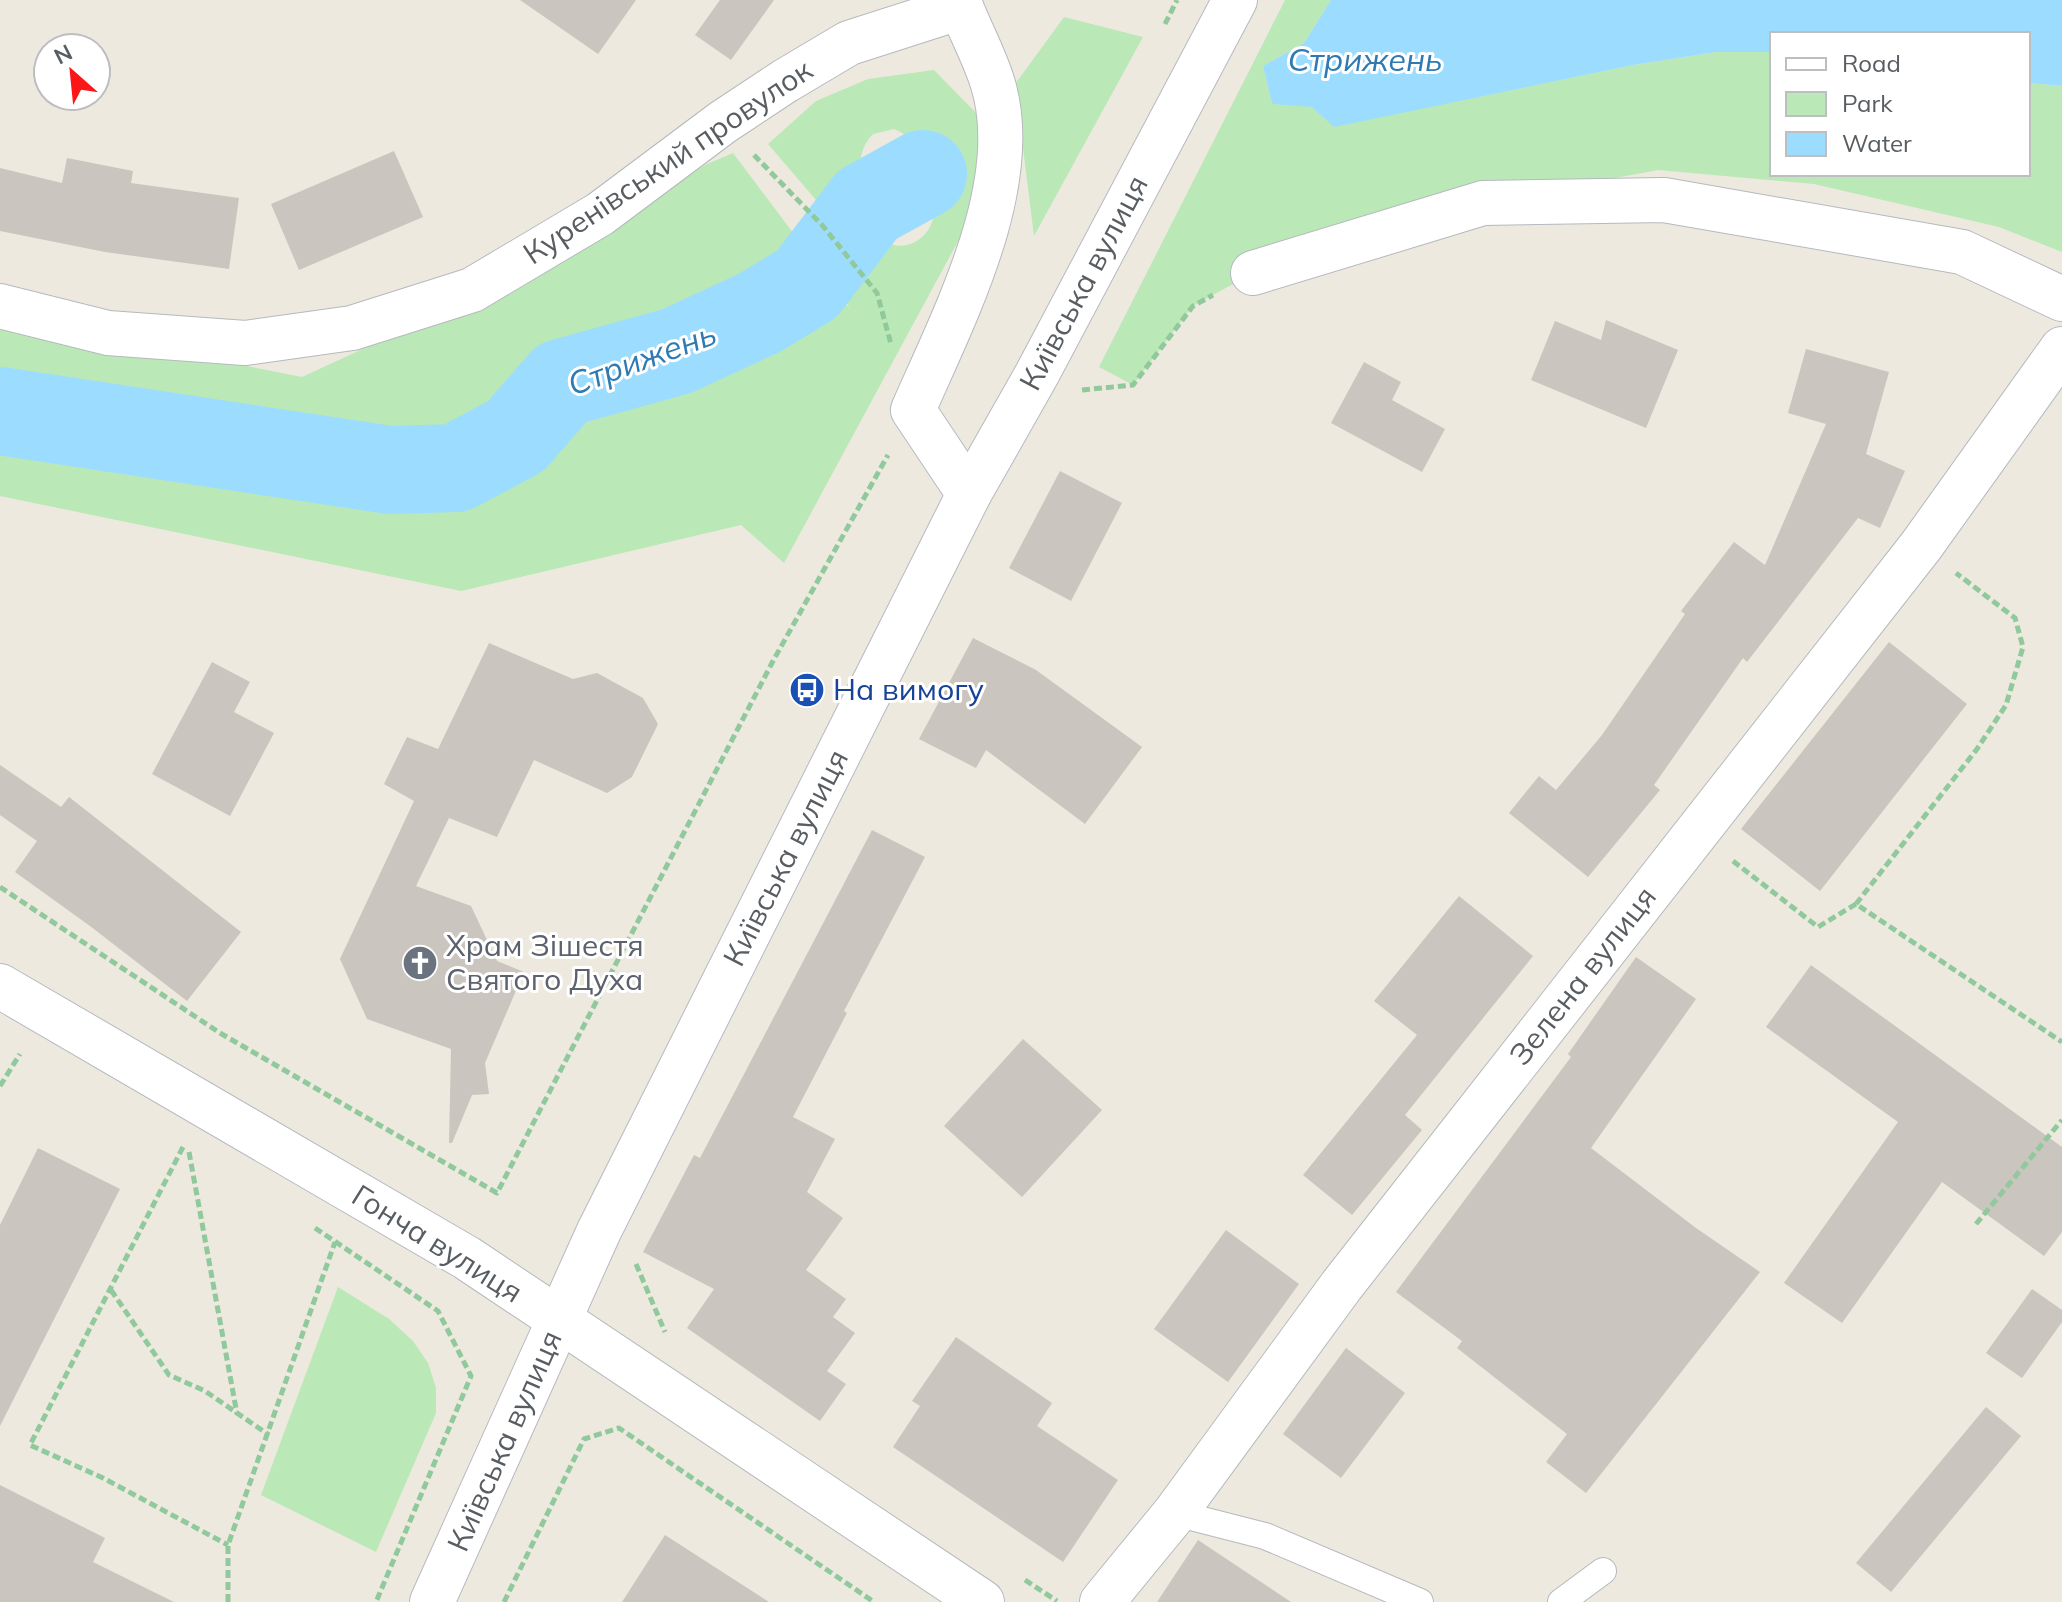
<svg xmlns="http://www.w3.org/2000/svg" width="2062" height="1602" viewBox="0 0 2062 1602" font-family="Mulish,sans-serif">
  <rect width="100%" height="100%" fill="#ede9de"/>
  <g fill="#bbe8b7">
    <path d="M 1285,0 L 1331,0 L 1304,43 L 1263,66 L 1272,104 L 1428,107 L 1633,65 L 1716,52 L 1772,52 L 1772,174 L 2028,174 L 2028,83 L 2062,86 L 2062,252 L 1999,227 L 1814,184 L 1658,170 L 1483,203 L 1253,273 L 1193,306 L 1133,385 L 1099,367 Z"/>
    <path d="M 1064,17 L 1143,37 L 1034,236 L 1015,84 Z"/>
    <path d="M 934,70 L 986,123 L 983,195 L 784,563 L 741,525 L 461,591 L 0,496 L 0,317 L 302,377 L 559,258 L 705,165 L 733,153 L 851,310 L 823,263 L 870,222 C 875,230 879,239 887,243 C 907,252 929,238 933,218 C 926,188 926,140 894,129 L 873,134 C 856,152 860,169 864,191 L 828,214 L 768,144 L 816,101 L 868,79 Z"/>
    <path d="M 338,1287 L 389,1319 L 413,1341 L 428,1363 L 436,1388 L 436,1413 L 376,1552 L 261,1495 Z"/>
  </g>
  <path fill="#9cdcff" d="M 1331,0 L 2062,0 L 2062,86 L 2028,83 L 2028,34 L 1772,34 L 1772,52 L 1716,52 L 1633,65 L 1334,127 L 1312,107 L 1272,104 L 1263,66 L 1304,43 Z"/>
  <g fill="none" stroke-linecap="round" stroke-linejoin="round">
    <path stroke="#9cdcff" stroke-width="88" d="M 0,411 L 390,470 L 456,468 L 516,436 L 562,383 L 677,351 L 759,313 L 807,284 L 867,205 L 923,174"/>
  </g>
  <g fill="#cac5be">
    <path d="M 520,0 L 636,0 L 598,54 Z"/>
    <path d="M 720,0 L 774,0 L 731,60 L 695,35 Z"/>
    <path d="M 394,151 L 423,217 L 299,270 L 271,204 Z"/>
    <path d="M 67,158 L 133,171 L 131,183 L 239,198 L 229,269 L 105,252 L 0,231 L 0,168 L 62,183 Z"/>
    <path d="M 1606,320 L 1678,350 L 1646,428 L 1531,380 L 1555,321 L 1601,340 Z"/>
    <path d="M 1806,349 L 1889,372 L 1866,454 L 1905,471 L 1880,528 L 1858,518 L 1747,662 L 1743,658 L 1654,785 L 1660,790 L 1588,877 L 1509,813 L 1539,776 L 1556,790 L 1602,735 L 1685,614 L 1681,611 L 1734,542 L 1765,565 L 1826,424 L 1788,413 Z"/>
    <path d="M 1364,362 L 1401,382 L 1392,400 L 1445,429 L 1422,472 L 1331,423 Z"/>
    <path d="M 1060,471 L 1122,503 L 1071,601 L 1009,568 Z"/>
    <path d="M 973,638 L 1036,670 L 1142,747 L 1085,824 L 986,750 L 976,768 L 919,739 Z"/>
    <path d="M 1889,642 L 1967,704 L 1820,891 L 1741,829 Z"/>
    <path d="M 489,643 L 573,679 L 597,673 L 643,698 L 658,724 L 632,777 L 607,793 L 534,760 L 497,837 L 449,818 L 416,886 L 471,906 L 497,961 L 524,972 L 485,1063 L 489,1094 L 472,1095 L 452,1143 L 449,1143 L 451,1049 L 367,1019 L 340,959 L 414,801 L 384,784 L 407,737 L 438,749 Z"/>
    <path d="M 212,662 L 250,682 L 234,712 L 274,733 L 230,816 L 152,774 Z"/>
    <path d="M 0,765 L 61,807 L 69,797 L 241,932 L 187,1001 L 90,926 L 15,872 L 37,841 L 0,815 Z"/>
    <path d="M 872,830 L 925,857 L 844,1011 L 847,1013 L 793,1117 L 835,1139 L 807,1192 L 843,1218 L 806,1270 L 846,1299 L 833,1317 L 855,1333 L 827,1371 L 846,1384 L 820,1421 L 687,1328 L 714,1289 L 643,1252 L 694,1155 L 700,1158 Z"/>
    <path d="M 1459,896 L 1533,956 L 1405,1115 L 1422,1130 L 1352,1215 L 1303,1175 L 1417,1035 L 1374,1001 Z"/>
    <path d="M 1636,957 L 1696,999 L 1591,1148 L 1696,1228 L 1760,1272 L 1586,1493 L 1546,1462 L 1567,1434 L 1457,1348 L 1462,1341 L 1396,1292 L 1571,1057 L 1568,1054 Z"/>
    <path d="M 1811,965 L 2062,1147 L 2062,1232 L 2044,1256 L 1942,1182 L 1842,1323 L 1784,1283 L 1898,1122 L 1766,1027 Z"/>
    <path d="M 1023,1039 L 1102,1110 L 1022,1197 L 944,1126 Z"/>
    <path d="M 38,1148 L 120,1189 L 0,1426 L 0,1225 Z"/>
    <path d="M 1226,1230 L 1299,1284 L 1228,1382 L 1154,1329 Z"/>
    <path d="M 2032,1289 L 2062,1310 L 2062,1322 L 2022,1378 L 1986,1353 Z"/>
    <path d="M 956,1337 L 1052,1403 L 1037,1426 L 1118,1480 L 1063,1562 L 893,1447 L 920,1406 L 912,1401 Z"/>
    <path d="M 1346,1348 L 1405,1393 L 1341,1478 L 1283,1434 Z"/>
    <path d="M 1986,1407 L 2021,1436 L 1891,1592 L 1856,1563 Z"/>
    <path d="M 0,1485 L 105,1538 L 93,1562 L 174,1602 L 0,1602 Z"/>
    <path d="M 665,1535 L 769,1602 L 622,1602 Z"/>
    <path d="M 1198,1540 L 1291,1602 L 1157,1602 Z"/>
  </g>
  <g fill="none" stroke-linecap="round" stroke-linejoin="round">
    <defs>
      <g id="lane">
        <path d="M 1175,1513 L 1265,1536 L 1420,1602"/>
        <path d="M 1561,1602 L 1603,1571"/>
      </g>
      <g id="street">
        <path d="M 953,0 L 961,7 C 971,32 984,56 992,81 C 1025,182 953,318 913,410 L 969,494"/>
        <path d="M 1253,273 L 1483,203 L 1664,200 L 1962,252 L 2062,299"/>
        <path d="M 0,306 L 108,333 L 245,343 L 352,328 L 472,290 L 600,214 L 723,122 L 785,81 L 849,43 L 961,7"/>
        <path d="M 1102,1602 L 1175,1513 L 1342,1285 L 1921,546 L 2062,349"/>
      </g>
      <g id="secondary">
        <path d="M 0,986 L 467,1258 L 982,1602"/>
        <path d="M 432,1602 L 599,1231 L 969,494 L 1037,374 L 1235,0"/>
      </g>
    </defs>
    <use href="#lane" stroke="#b5b9be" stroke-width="28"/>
    <use href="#street" stroke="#b5b9be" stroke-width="46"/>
    <use href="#secondary" stroke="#b5bac0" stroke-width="46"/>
    <g stroke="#90c99c" stroke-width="5" stroke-dasharray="8 4" stroke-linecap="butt">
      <path d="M 1165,24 L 1177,0"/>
      <path d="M 754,155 L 822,225 L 877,293 L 891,344"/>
      <path d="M 1082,390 L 1133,385 L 1193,306 L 1213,295"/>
      <path d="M 1733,861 L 1818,927 L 1856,904 L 2062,1042"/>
      <path d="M 0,887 L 220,1033 L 497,1193 L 773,661 L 888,455"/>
      <path d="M 1856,904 L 1977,749 L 2006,705 L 2023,647 L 2015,618 L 1956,573"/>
      <path d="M 0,1086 L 20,1054"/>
      <path d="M 183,1147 L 30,1445 L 103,1478 L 228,1545"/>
      <path d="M 189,1152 L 237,1414"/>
      <path d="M 1976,1224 L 2062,1120"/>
      <path d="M 315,1228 L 438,1311 L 471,1376 L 376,1602"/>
      <path d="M 636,1264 L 665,1332"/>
      <path d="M 111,1290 L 169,1375 L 205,1391 L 269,1435"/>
      <path d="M 1025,1580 L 1057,1601"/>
      <path d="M 228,1602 L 228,1545 L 335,1242"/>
      <path d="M 504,1602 L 584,1439 L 619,1428 L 874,1602"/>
    </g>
    <use href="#lane" stroke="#fff" stroke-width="26"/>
    <use href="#street" stroke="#fff" stroke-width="44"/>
    <use href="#secondary" stroke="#fff" stroke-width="44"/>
  </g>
  <defs>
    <symbol id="bus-disc" viewBox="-11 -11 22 22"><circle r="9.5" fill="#1a4fb4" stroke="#fff"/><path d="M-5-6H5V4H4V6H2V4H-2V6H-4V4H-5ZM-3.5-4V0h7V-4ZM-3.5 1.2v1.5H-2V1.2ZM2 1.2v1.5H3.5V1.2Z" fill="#fff"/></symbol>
    <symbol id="church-disc" viewBox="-11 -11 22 22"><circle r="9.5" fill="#6b7280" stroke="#fff"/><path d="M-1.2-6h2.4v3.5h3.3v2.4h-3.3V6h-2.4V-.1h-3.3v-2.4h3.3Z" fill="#fff"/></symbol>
  </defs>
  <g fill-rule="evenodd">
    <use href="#bus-disc" x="787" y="670" width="40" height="40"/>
    <use href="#church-disc" x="400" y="943" width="40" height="40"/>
  </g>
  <g text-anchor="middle" stroke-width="6" stroke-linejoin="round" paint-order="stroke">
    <g font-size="30" fill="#585d62" stroke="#fff">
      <text transform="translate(668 162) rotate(-34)" y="10">Куренівський провулок</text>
      <text transform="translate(1084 283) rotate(-62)" y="10">Київська вулиця</text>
      <text transform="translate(786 858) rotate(-63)" y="10">Київська вулиця</text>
      <text transform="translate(1583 976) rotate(-52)" y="10">Зелена вулиця</text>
      <text transform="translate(437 1244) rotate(32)" y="10">Гонча вулиця</text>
      <text transform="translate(505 1441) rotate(-66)" y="10">Київська вулиця</text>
    </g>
    <g font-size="30" fill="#164399" stroke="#fff" text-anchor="start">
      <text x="833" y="700">На вимогу</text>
    </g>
    <g font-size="30" fill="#5b616d" stroke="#fff" text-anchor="start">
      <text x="446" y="956">Храм Зішестя<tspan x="446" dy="34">Святого Духа</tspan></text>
    </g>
    <g font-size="32" font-style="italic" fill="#2f7ab2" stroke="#fff">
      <text x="1365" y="71">Стрижень</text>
      <text transform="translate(642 359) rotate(-20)" y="11">Стрижень</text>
    </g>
  </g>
  <rect x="1770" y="32" width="260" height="144" fill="#ffffff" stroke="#bcbec0" stroke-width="2"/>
  <rect x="1786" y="58" width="40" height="12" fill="#ffffff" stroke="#bcbec0" stroke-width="2"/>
  <text x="1842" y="72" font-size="24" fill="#585d62">Road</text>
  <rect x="1786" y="92" width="40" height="24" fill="#bbe8b7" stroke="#bcbec0" stroke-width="2"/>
  <text x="1842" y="112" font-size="24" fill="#585d62">Park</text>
  <rect x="1786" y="132" width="40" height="24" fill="#9cdcff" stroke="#bcbec0" stroke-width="2"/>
  <text x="1842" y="152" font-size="24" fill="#585d62">Water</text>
  <g transform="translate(72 72) rotate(333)"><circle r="38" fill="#ffffff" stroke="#bcbec0" stroke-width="2"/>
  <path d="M0-6L14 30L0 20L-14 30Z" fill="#fb1718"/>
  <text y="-12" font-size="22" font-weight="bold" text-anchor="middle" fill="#585d62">N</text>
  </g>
</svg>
